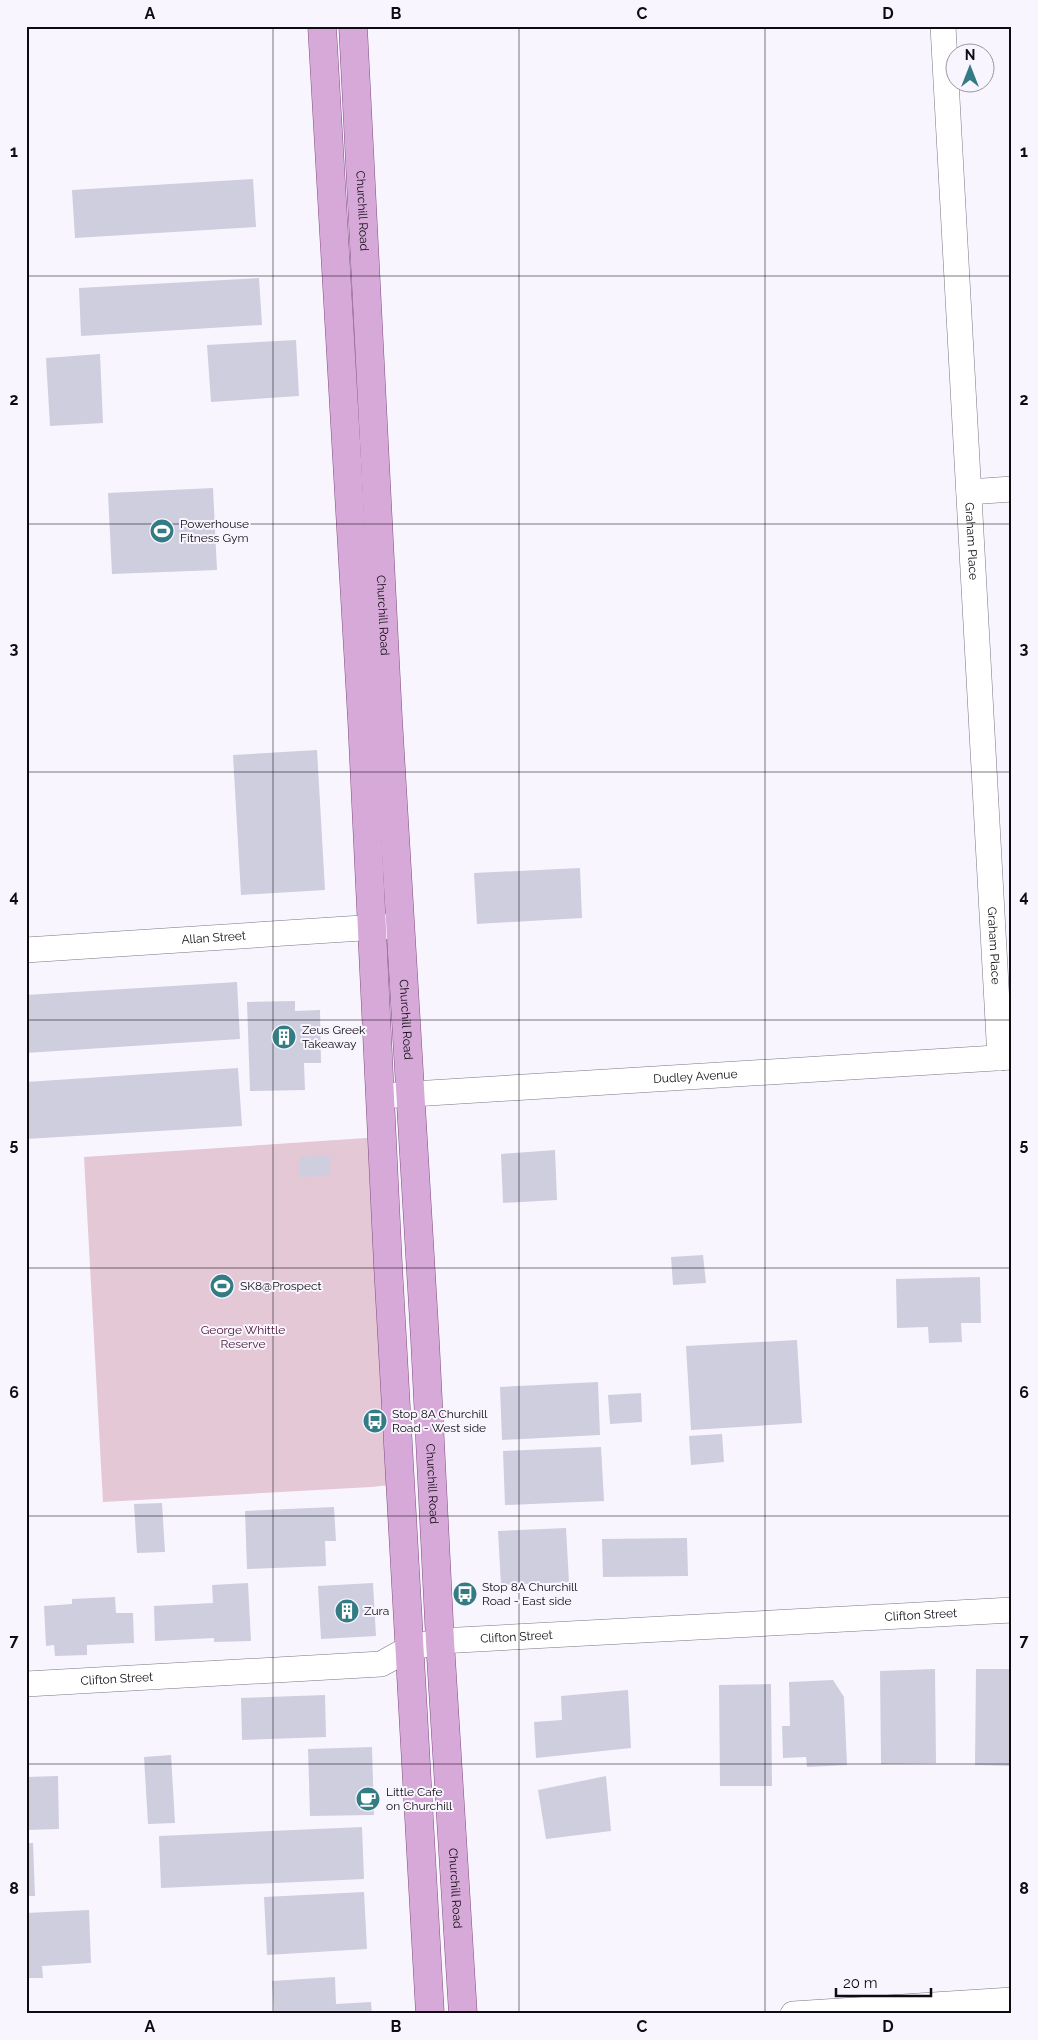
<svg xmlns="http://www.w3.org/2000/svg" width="1038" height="2040" viewBox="0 0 1038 2040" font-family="Raleway,sans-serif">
  <rect width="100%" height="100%" fill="#f9f5ff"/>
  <path fill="#e4c8d6" d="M 381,1137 L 401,1484 L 371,1487 L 103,1502 L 84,1157 Z"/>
  <g fill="#cecedf">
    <path d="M 253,179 L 256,227 L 75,238 L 72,190 Z"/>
    <path d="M 259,278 L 262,325 L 81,336 L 79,288 Z"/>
    <path d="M 296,340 L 299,396 L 211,402 L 207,345 Z"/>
    <path d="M 100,354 L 103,423 L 50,426 L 46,358 Z"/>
    <path d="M 213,488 L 217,570 L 112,574 L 108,493 Z"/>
    <path d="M 317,750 L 325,890 L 241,895 L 233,755 Z"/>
    <path d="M 580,868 L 582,918 L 477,924 L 474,873 Z"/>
    <path d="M 237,982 L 240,1039 L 26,1053 L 26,995 Z"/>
    <path d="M 295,1001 L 295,1011 L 320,1010 L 321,1063 L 304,1063 L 305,1090 L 250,1091 L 247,1002 Z"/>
    <path d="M 238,1068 L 242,1126 L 26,1139 L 26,1082 Z"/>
    <path d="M 555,1150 L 557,1200 L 503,1203 L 501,1154 Z"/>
    <path d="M 329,1155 L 330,1176 L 300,1177 L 299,1157 Z"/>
    <path d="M 703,1255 L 706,1283 L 673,1285 L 671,1257 Z"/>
    <path d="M 980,1277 L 981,1323 L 961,1323 L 962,1342 L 929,1343 L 928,1327 L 897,1328 L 896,1279 Z"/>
    <path d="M 797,1340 L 802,1423 L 691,1430 L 686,1346 Z"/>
    <path d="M 598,1382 L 600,1435 L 502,1440 L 500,1387 Z"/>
    <path d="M 641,1393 L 642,1422 L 610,1424 L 608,1395 Z"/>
    <path d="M 722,1434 L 724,1462 L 691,1465 L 689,1436 Z"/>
    <path d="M 601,1447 L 604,1501 L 505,1505 L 503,1451 Z"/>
    <path d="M 162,1503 L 165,1552 L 137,1553 L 134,1504 Z"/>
    <path d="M 334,1507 L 336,1541 L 325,1541 L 326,1566 L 247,1569 L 245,1511 Z"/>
    <path d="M 566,1528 L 569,1582 L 501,1585 L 498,1531 Z"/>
    <path d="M 687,1538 L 688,1576 L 603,1577 L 602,1539 Z"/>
    <path d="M 248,1583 L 251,1641 L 214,1642 L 214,1638 L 155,1641 L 154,1606 L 213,1603 L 212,1585 Z"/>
    <path d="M 373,1583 L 376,1636 L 321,1639 L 318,1586 Z"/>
    <path d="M 115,1597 L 116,1613 L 133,1613 L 134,1643 L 87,1645 L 87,1655 L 55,1656 L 54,1645 L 46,1646 L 44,1606 L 72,1604 L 72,1599 Z"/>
    <path d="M 935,1669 L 936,1763 L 881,1764 L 880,1671 Z"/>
    <path d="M 976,1669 L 1012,1669 L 1011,1766 L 975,1765 Z"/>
    <path d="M 833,1680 L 844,1697 L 847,1765 L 807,1767 L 806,1757 L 783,1758 L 782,1726 L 790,1726 L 789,1682 Z"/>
    <path d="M 771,1684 L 772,1786 L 720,1786 L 719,1685 Z"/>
    <path d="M 628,1690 L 631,1748 L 536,1758 L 534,1722 L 562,1720 L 561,1696 Z"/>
    <path d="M 325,1695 L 326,1737 L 242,1740 L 241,1698 Z"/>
    <path d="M 372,1747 L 374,1815 L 310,1816 L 308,1749 Z"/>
    <path d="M 171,1755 L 175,1823 L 148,1824 L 144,1757 Z"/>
    <path d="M 58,1776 L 59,1829 L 26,1830 L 26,1777 Z"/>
    <path d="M 606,1776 L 611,1831 L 546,1839 L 538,1790 Z"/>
    <path d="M 362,1827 L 364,1879 L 161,1888 L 159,1836 Z"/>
    <path d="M 26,1843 L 33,1843 L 35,1896 L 26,1896 Z"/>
    <path d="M 364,1892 L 367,1949 L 267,1955 L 264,1897 Z"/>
    <path d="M 89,1910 L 91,1963 L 42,1966 L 43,1978 L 26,1978 L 26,1913 Z"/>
    <path d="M 335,1977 L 336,2004 L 371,2002 L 372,2014 L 274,2014 L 272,1981 Z"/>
  </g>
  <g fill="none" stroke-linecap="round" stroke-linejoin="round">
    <defs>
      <g id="minor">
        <path id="s1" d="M 943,26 L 1000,1058"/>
        <path d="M 969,492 L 1012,489"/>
        <path id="s2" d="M 26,950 L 393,926"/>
        <path id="s3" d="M 380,1096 L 1012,1057"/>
        <path id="s4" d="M 26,1684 L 381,1664 L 410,1648 L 440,1641 L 1012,1610"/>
        <path d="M 793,2014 L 1012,2000"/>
      </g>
      <g id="primary">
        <path d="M 322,26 L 362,720 L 388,1265 L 430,2014"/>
        <path id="s5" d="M 353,26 L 388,718 L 425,1340 L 440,1641 L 463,2014"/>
      </g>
    </defs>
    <use href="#minor" stroke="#7b7583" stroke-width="26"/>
    <use href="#primary" stroke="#804d82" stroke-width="29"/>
    <use href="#minor" stroke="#fff" stroke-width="25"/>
    <use href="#primary" stroke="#d7a9d9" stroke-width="28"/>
  </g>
  <path fill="none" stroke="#0f0c11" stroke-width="1" stroke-opacity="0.55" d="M 273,26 L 273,2014M 519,26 L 519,2014M 765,26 L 765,2014M 26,276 L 1012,276M 26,524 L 1012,524M 26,772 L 1012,772M 26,1020 L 1012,1020M 26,1268 L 1012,1268M 26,1516 L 1012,1516M 26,1764 L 1012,1764"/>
  <defs>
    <symbol id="stadium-disc" viewBox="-11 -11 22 22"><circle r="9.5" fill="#347c84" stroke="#f9f5ff"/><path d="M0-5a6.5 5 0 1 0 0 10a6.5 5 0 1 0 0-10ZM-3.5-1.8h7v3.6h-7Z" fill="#fff"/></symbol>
    <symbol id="building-disc" viewBox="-11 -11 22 22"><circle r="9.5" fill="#347c84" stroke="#f9f5ff"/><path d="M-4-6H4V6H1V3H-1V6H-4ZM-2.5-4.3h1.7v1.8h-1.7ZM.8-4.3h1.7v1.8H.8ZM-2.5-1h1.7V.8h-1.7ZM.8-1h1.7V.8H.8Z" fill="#fff"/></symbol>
    <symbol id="bus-disc" viewBox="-11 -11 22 22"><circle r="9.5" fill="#347c84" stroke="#f9f5ff"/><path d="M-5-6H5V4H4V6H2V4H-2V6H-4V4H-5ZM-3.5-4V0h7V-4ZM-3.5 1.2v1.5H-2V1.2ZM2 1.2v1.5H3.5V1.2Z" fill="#fff"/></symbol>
    <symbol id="cafe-disc" viewBox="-11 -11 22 22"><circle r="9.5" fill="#347c84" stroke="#f9f5ff"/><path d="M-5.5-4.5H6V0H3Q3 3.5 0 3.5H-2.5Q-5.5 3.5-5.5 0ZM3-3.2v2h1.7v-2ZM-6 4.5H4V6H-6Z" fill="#fff"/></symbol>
  </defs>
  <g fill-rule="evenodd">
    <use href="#stadium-disc" x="148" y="517" width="28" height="28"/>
    <use href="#building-disc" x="270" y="1023" width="28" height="28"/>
    <use href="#stadium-disc" x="208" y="1272" width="28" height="28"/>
    <use href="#bus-disc" x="361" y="1407" width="28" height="28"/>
    <use href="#bus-disc" x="451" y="1580" width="28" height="28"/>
    <use href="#building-disc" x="333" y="1597" width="28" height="28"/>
    <use href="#cafe-disc" x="354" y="1785" width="28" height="28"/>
  </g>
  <g text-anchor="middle" stroke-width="4" stroke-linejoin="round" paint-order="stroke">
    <g font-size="12" fill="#0f0c11" stroke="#f9f5ff">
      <text dy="4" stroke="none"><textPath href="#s5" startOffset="185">Churchill Road</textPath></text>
      <text dy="4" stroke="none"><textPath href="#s1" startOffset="516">Graham Place</textPath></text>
      <text dy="4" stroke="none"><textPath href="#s5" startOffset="590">Churchill Road</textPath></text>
      <text dy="4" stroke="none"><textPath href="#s2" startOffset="188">Allan Street</textPath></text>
      <text dy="4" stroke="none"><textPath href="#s1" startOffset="921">Graham Place</textPath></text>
      <text dy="4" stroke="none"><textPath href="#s5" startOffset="995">Churchill Road</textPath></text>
      <text dy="4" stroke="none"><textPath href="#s3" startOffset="316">Dudley Avenue</textPath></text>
      <text dy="4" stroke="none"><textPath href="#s5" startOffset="1460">Churchill Road</textPath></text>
      <text dy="4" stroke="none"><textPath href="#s4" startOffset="901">Clifton Street</textPath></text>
      <text dy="4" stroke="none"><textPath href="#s4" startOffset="496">Clifton Street</textPath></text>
      <text dy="4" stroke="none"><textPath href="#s4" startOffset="91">Clifton Street</textPath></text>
      <text dy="4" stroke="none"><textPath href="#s5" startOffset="1865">Churchill Road</textPath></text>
    </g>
    <g font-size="12" fill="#0f0c11" stroke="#f9f5ff" text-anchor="start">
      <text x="180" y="528">Powerhouse<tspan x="180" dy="14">Fitness Gym</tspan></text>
      <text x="302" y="1034">Zeus Greek<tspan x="302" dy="14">Takeaway</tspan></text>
      <text x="240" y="1290">SK8@Prospect</text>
      <text x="392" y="1418">Stop 8A Churchill<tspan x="392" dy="14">Road - West side</tspan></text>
      <text x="482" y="1591">Stop 8A Churchill<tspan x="482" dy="14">Road - East side</tspan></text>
      <text x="364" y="1615">Zura</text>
      <text x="386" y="1796">Little Cafe<tspan x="386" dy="14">on Churchill</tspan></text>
    </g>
    <g font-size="12" fill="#481433" stroke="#f9f5ff">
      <text x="243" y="1334">George Whittle<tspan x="243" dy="14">Reserve</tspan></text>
    </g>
  </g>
  <rect width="1038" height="2040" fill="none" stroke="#f9f5ff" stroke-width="55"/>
  <g transform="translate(970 68)"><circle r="24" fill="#f9f5ff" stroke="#9b98a0"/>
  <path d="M0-4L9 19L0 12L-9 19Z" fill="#347c84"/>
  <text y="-8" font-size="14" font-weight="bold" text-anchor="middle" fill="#0f0c11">N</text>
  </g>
  <path d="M836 1988v8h95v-8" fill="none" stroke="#0f0c11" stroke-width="2.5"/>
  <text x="843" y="1988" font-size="15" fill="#0f0c11" stroke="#f9f5ff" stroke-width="4" paint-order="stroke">20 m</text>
  <rect x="28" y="28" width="982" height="1984" fill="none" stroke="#0f0c11" stroke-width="2"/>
  <g font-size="16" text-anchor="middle" font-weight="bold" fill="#0f0c11">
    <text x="150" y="19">A</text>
    <text x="396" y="19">B</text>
    <text x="642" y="19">C</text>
    <text x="888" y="19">D</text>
    <text x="14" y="157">1</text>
    <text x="1024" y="157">1</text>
    <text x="14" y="405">2</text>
    <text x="1024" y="405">2</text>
    <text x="14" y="654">3</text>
    <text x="1024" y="654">3</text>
    <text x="14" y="902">4</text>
    <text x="1024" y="902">4</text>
    <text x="14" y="1150">5</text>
    <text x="1024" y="1150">5</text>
    <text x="14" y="1398">6</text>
    <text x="1024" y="1398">6</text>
    <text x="14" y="1646">7</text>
    <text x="1024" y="1646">7</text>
    <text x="14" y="1894">8</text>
    <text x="1024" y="1894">8</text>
    <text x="150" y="2032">A</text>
    <text x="396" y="2032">B</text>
    <text x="642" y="2032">C</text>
    <text x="888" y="2032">D</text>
  </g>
</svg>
